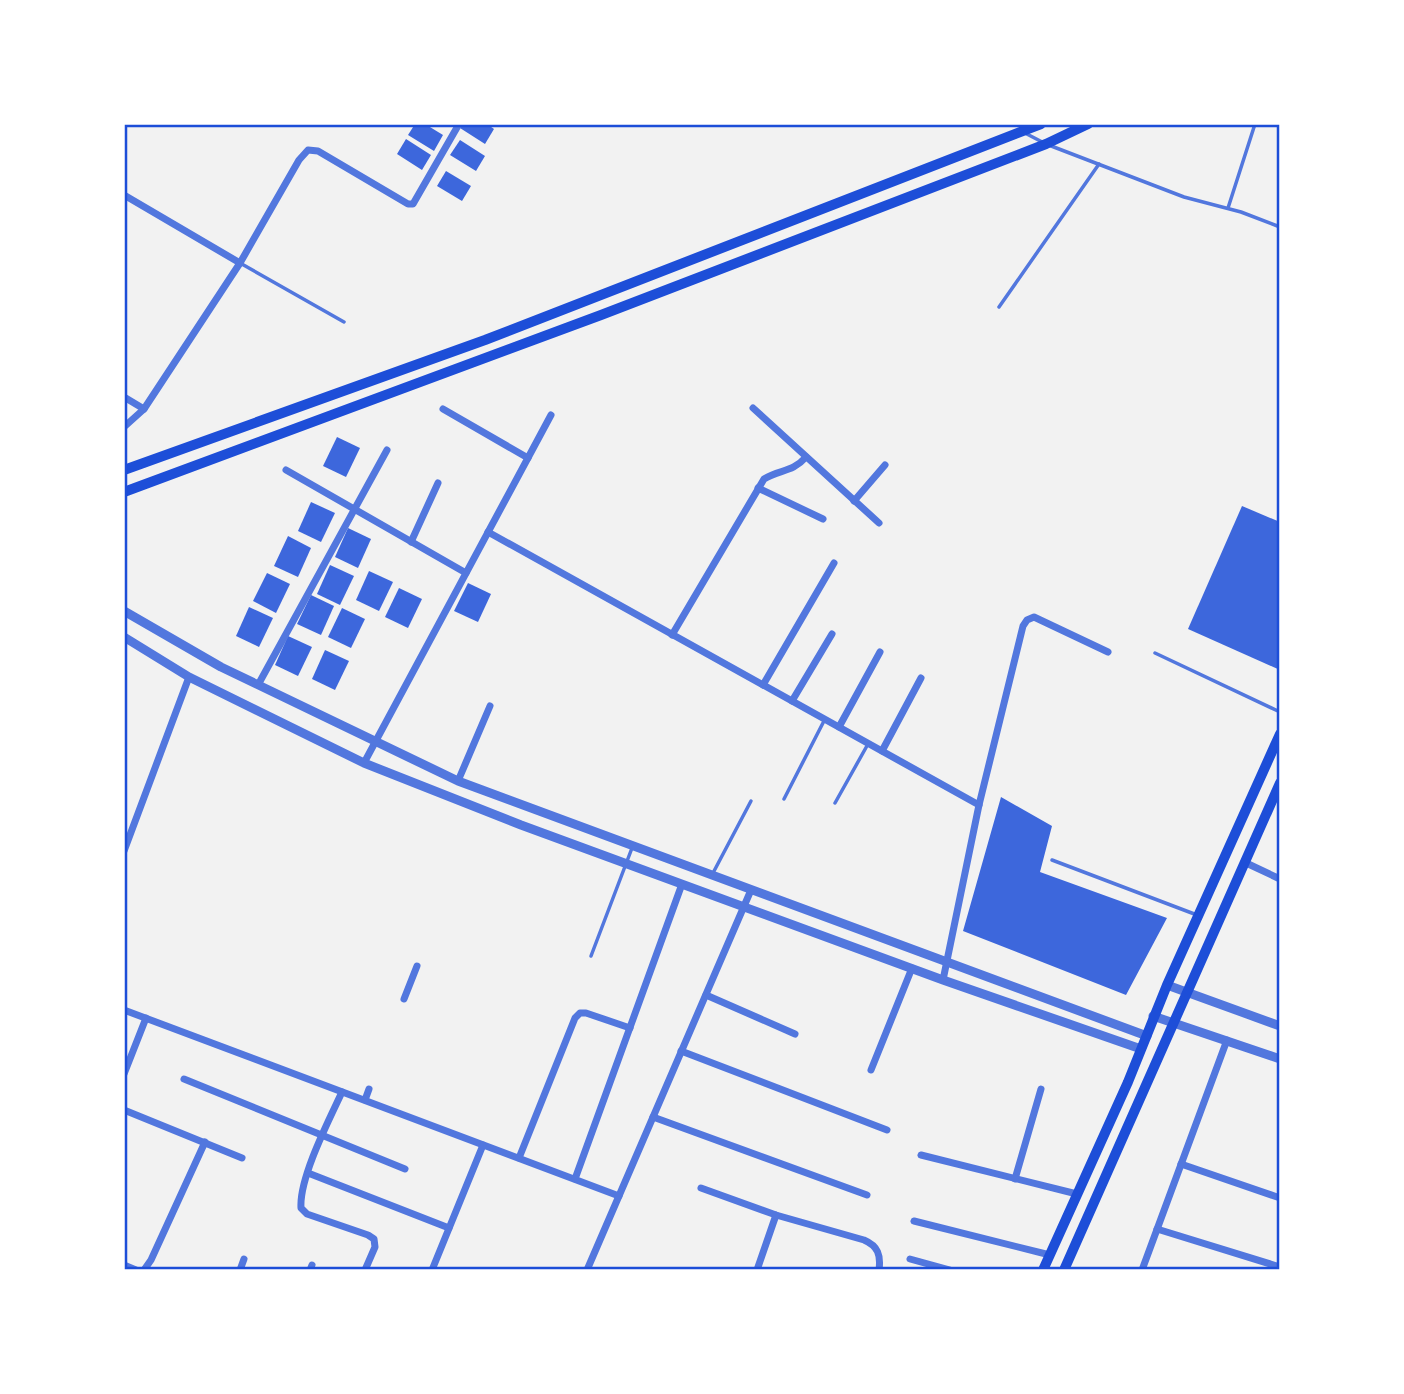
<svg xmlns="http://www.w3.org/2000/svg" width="1404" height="1394" viewBox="0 0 1404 1394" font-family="Quicksand,sans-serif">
  <rect width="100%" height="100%" fill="#f2f2f2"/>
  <g fill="#3d67dc">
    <path d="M 415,124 L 425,124 L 443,135 L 434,151 L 408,135 Z"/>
    <path d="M 462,124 L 487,124 L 494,129 L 485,144 L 460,128 Z"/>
    <path d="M 406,139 L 431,155 L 422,170 L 397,154 Z"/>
    <path d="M 460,140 L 485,156 L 476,171 L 450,155 Z"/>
    <path d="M 446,171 L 471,186 L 462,201 L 437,186 Z"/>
    <path d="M 337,437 L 360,448 L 346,477 L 323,466 Z"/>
    <path d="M 311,502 L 335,513 L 321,542 L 298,531 Z"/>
    <path d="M 1242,506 L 1280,522 L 1280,670 L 1188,629 Z"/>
    <path d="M 348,528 L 371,539 L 358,568 L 335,557 Z"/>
    <path d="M 288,536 L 311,548 L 298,577 L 274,566 Z"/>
    <path d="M 330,565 L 354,576 L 340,605 L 317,594 Z"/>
    <path d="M 369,571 L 393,582 L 379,611 L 356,600 Z"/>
    <path d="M 267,573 L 290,584 L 276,613 L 253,601 Z"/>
    <path d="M 468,583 L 491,594 L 478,622 L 454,611 Z"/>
    <path d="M 399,588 L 422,599 L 408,628 L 385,617 Z"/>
    <path d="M 311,595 L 334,606 L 321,635 L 297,624 Z"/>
    <path d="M 249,607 L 273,618 L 259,647 L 236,636 Z"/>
    <path d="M 342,608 L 365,619 L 351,648 L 328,637 Z"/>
    <path d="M 288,636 L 312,647 L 298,676 L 275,665 Z"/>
    <path d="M 325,650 L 349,661 L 335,690 L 312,679 Z"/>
    <path d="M 1001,797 L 1052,826 L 1040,872 L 1167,918 L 1126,995 L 963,931 Z"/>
  </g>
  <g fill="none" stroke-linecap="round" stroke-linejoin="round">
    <g stroke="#5277de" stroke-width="3.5">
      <path d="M 1023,132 L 1046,144 L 1184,197 L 1241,212 L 1280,227"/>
      <path d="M 1228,208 L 1255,124"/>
      <path d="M 240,263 L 344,322"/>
      <path d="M 999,307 L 1099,164"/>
      <path d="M 1155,653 L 1280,712"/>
      <path d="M 784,799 L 825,719"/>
      <path d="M 835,803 L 868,744"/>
      <path d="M 1052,860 L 1197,915"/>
      <path d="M 713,873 L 751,801"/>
      <path d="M 591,956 L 632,848"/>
    </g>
    <g stroke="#5277de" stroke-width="7">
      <path d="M 124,195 L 240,263"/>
      <path d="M 124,397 L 144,409"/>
      <path d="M 753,408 L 879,523"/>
      <path d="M 443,409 L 528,458"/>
      <path d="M 124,427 L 144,409 L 240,263 L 299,160 L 308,150 L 318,151 L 408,204 L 413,204 L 459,124"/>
      <path d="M 286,470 L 466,573"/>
      <path d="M 758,488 L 823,519"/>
      <path d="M 854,501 L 885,465"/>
      <path d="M 488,532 L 979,805"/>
      <path d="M 411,542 L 438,483"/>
      <path d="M 672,635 L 764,479 C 780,469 792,473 806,457"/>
      <path d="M 258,685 L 387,450"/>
      <path d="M 763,685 L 834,563"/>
      <path d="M 792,701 L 832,634"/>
      <path d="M 839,727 L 880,652"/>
      <path d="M 882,751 L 921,678"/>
      <path d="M 364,763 L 551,415"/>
      <path d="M 458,781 L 490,706"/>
      <path d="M 124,851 L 189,677"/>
      <path d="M 1244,862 L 1280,879"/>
      <path d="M 943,980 L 979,805 L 1023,626 L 1027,620 L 1034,617 L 1108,652"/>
      <path d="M 706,995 L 795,1034"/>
      <path d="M 404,999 L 417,966"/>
      <path d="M 124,1010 L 619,1196"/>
      <path d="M 681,1051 L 887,1130"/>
      <path d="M 871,1070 L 912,968"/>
      <path d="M 124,1074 L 146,1018"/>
      <path d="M 184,1079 L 405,1169"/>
      <path d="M 342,1092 C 329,1120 299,1178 301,1208 L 307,1214 L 368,1235 L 374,1239 L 375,1247 L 365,1270"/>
      <path d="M 365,1100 L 369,1089"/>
      <path d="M 124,1110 L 242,1158"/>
      <path d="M 653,1117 L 867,1195"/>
      <path d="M 921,1155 L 1077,1194"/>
      <path d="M 519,1158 L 575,1018 L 580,1013 L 586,1013 L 630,1028"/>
      <path d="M 1181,1164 L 1280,1198"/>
      <path d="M 308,1173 L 449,1228"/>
      <path d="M 575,1179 L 682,884"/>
      <path d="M 1015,1179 L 1041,1089"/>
      <path d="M 701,1188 L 776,1215 L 864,1240 C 878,1246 881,1255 879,1270"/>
      <path d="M 914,1221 L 1050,1255"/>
      <path d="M 1157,1229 L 1280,1267"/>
      <path d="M 910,1259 L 950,1270"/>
      <path d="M 124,1265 L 136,1270"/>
      <path d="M 144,1270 L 151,1260 L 205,1142"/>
      <path d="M 240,1270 L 244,1259"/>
      <path d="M 310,1270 L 312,1265"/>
      <path d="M 432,1270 L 483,1145"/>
      <path d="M 587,1270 L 751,890"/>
      <path d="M 757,1270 L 776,1215"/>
      <path d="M 1142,1270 L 1227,1040"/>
    </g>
    <g stroke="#5277de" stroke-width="9">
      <path d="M 124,611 L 221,667 L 458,781 L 1147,1036"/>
      <path d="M 124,637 L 189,677 L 364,763 L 521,825 L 943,980 L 1141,1049"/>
      <path d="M 1167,985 L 1280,1026"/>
      <path d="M 1153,1016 L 1280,1059"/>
    </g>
    <g stroke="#1d4ed8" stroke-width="10">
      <path d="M 124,470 L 485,340 L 1041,124"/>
      <path d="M 124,492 L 601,315 L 1046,144 L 1088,124"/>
    </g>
    <g stroke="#1d4ed8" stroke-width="10">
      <path d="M 1043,1270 L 1128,1082 L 1167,985 L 1280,734"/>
      <path d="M 1064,1270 L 1280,783"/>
    </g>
  </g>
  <rect width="1404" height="1394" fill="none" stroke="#ffffff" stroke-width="252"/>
  <rect x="126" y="126" width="1152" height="1142" fill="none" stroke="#1d4ed8" stroke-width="2.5"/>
</svg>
